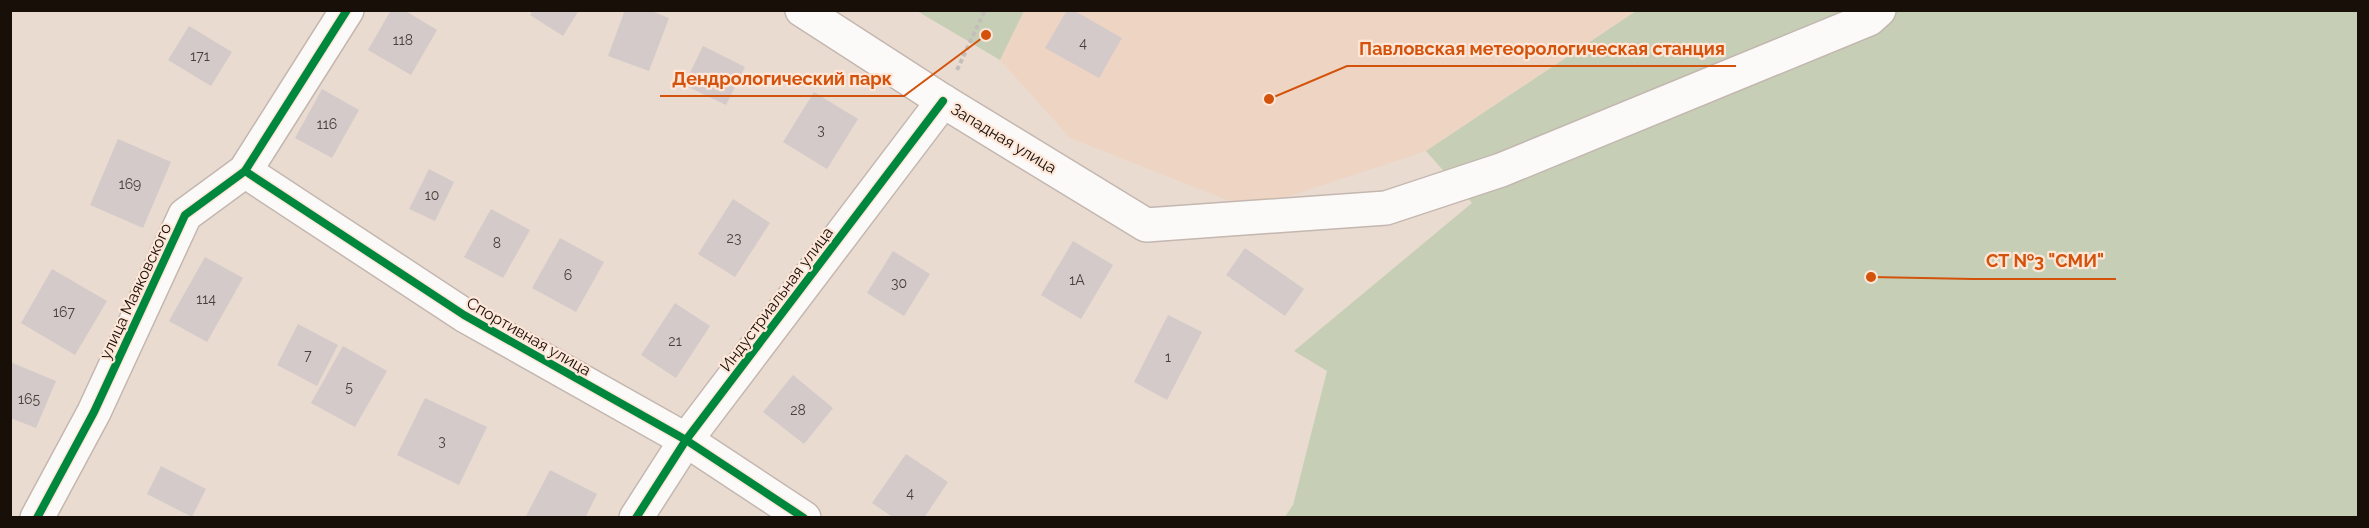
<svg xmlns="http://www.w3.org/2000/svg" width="2369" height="528" viewBox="0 0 2369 528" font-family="Raleway,sans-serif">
  <rect width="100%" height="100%" fill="#eadbd0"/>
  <path fill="#eed4c3" d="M 1024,11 L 1636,11 L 1426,151 L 1250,209 L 1070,138 L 1000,60 Z"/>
  <g fill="#c6cfb5">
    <path d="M 917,11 L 1024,11 L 1000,60 Z"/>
    <path d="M 1636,11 L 2358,11 L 2358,517 L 1284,518 L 1293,505 L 1327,371 L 1294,351 L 1472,203 L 1426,151 Z"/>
  </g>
  <g fill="#d4caca">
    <path d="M 391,10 L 404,10 L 437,30 L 411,75 L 368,50 Z"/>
    <path d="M 533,10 L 579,10 L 563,36 L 530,15 Z"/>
    <path d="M 625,10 L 649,10 L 669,18 L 649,71 L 608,56 Z"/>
    <path d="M 1067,10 L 1073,10 L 1122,38 L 1099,78 L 1045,48 Z"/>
    <path d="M 189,26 L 232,52 L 211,86 L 168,60 Z"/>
    <path d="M 703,46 L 745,67 L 726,105 L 684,85 Z"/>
    <path d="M 322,89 L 359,110 L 332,158 L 295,138 Z"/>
    <path d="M 814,92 L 858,119 L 827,169 L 783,142 Z"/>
    <path d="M 118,139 L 171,162 L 143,228 L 90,205 Z"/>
    <path d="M 429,169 L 454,182 L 435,221 L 409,209 Z"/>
    <path d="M 733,199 L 770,223 L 735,277 L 698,254 Z"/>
    <path d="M 491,209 L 530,230 L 503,278 L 464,257 Z"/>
    <path d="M 560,238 L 604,262 L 576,312 L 532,288 Z"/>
    <path d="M 1073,241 L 1113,265 L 1081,319 L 1041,295 Z"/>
    <path d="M 1245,248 L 1304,289 L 1285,316 L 1226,275 Z"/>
    <path d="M 893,251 L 930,274 L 904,316 L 867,293 Z"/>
    <path d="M 205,257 L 243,278 L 207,342 L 169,321 Z"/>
    <path d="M 52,269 L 107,301 L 75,355 L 21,323 Z"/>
    <path d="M 675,303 L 710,326 L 676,378 L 641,355 Z"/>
    <path d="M 1168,315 L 1202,332 L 1167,400 L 1134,382 Z"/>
    <path d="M 298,324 L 338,345 L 317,386 L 277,365 Z"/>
    <path d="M 343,346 L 387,371 L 355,427 L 311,403 Z"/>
    <path d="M 10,362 L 56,381 L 36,428 L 10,418 Z"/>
    <path d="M 793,375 L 833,408 L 804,444 L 763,412 Z"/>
    <path d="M 425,398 L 487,427 L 459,485 L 397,455 Z"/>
    <path d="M 906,454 L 948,482 L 924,518 L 894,518 L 872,503 Z"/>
    <path d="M 161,466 L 206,489 L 192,517 L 147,494 Z"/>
    <path d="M 550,470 L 597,494 L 585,518 L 525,518 Z"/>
  </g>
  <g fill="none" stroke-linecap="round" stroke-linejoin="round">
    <defs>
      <g id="minor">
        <path d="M 802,10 L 943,101 L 1146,225 L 1386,208 L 1501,170 L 1869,19 L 1879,10"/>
        <path d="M 245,171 L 464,315 L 686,440 L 804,518"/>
        <path d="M 37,518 L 94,412 L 185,215 L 245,171 L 347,10"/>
        <path d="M 636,518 L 686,440 L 943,101"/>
      </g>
    </defs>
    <use href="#minor" stroke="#c3b7b0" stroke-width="36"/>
    <path stroke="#c3beba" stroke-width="4" stroke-dasharray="4.5 3" stroke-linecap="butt" d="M 957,70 L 985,10"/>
    <use href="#minor" stroke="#fcfaf8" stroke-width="33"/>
    <defs>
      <g id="cycleway">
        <path d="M 245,171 L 464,315 L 686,440 L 804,518"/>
        <path d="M 37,518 L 94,412 L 185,215 L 245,171 L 347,10"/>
        <path d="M 636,518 L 686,440 L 943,101"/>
      </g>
    </defs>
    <use href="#cycleway" stroke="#fee7d8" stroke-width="11"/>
    <use href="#cycleway" stroke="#00873e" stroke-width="8"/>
  </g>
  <g text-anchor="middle" stroke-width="4.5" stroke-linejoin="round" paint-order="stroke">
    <g font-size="14" fill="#483f3a">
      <text x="403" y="45">118</text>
      <text x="1083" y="48">4</text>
      <text x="200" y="61">171</text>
      <text x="327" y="129">116</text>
      <text x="821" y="135">3</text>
      <text x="130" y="189">169</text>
      <text x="432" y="200">10</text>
      <text x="734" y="243">23</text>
      <text x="497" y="248">8</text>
      <text x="568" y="280">6</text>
      <text x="1077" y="285">1А</text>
      <text x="899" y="288">30</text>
      <text x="206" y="304">114</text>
      <text x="64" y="317">167</text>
      <text x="675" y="346">21</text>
      <text x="308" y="360">7</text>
      <text x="1168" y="362">1</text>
      <text x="349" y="392">5</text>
      <text x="29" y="404">165</text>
      <text x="798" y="415">28</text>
      <text x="442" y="446">3</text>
      <text x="910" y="498">4</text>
    </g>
    <g font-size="16" fill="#180f09" stroke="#fee7d8">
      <text transform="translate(1004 138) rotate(31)" y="6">Западная улица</text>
      <text transform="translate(135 291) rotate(-65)" y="6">улица Маяковского</text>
      <text transform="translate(776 299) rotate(-53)" y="6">Индустриальная улица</text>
      <text transform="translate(529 336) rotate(30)" y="6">Спортивная улица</text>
    </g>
  </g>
  <path fill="none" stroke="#d3520c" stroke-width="2" d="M1269 99L1347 66H1736M986 35L904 96H660M1871 277L1973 279H2116"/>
  <g fill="#d3520c" stroke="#fee7d8" stroke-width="2">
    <circle cx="1269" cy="99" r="6"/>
    <circle cx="986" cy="35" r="6"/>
    <circle cx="1871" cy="277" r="6"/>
  </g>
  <g font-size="18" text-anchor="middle" font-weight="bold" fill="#d3520c" stroke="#fee7d8" stroke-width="4.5" stroke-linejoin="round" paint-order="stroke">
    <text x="1542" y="55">Павловская метеорологическая станция</text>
    <text x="782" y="85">Дендрологический парк</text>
    <text x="2045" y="267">СТ №3 "СМИ"</text>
  </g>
  <rect width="2369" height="528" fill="none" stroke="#180f09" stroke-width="24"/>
</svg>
